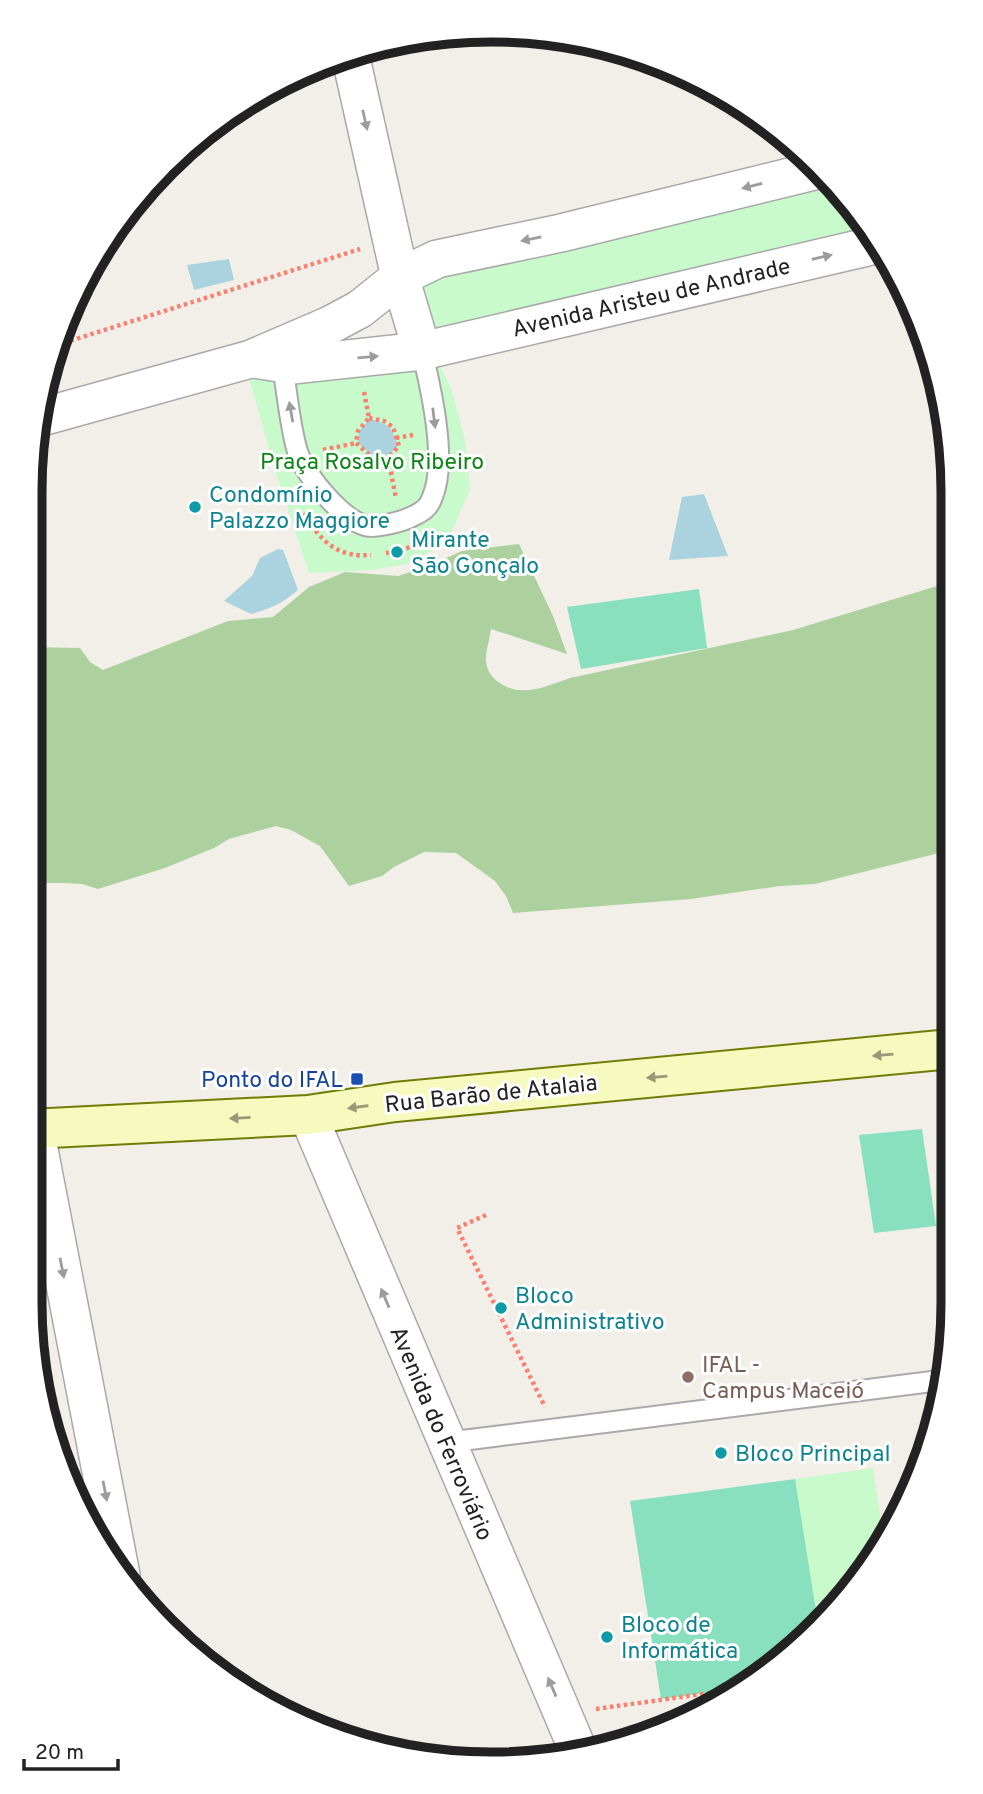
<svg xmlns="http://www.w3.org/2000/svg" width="983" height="1794" viewBox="0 0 983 1794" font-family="Overpass,sans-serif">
  <rect width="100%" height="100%" fill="#f2efe9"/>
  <path fill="#add19e" d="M 519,544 L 553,616 L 567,654 L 491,629 C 490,639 485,652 486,662 C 487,670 491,676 497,681 C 520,699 544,687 570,678 L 793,630 L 950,582 L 951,850 L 815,884 L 780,886 L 691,899 L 513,913 L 506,896 L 495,881 L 456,853 L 424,852 L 394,867 L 382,876 L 349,886 L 320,846 L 291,830 L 276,826 L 229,839 L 214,848 L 165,868 L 98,889 L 82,884 L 63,883 L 30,883 L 31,647 L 80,648 L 90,662 L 103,670 L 228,621 L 273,617 L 309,587 L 345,572 L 398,576 L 426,567 L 462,551 Z"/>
  <g fill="#c8facc">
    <path d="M 816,167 L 875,235 L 429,345 L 409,257 Z"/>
    <path d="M 435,356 L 451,388 L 465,439 L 470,490 L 448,540 L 412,563 L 372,570 L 309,573 L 274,467 L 248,374 Z"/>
    <path d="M 873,1468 L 884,1542 L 818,1623 L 795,1479 Z"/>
  </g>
  <g fill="#88e0be">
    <path d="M 699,589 L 707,648 L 581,669 L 567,607 Z"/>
    <path d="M 922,1129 L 936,1226 L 874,1233 L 859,1135 Z"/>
    <path d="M 795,1479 L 818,1623 L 796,1649 L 731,1690 L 661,1699 L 630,1501 Z"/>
  </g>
  <g fill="#aad3df">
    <path d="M 229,259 L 234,280 L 194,290 L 187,265 Z"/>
    <path d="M 370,419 C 390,424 391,427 398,446 L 388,456 L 376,459 L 358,443 L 359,431 Z"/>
    <path d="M 704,494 L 728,556 L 669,560 L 682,497 Z"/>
    <path d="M 278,549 L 283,550 L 285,555 L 298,590 C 283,603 270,609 251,614 L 224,601 L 252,576 L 260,558 Z"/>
  </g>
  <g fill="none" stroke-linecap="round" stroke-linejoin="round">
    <defs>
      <g id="lane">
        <path d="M 282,363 C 287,390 290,429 298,453 C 306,476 342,520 367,526 C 376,528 400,522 409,518 C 419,513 428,510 432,498 C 448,462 431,389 422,351"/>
        <path d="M 447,1445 L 458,1441 L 944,1380"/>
      </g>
      <g id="street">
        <path d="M 350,54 L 400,277 L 422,351"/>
        <path d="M 254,359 L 292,365 L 422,351 L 880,244"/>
        <path d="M 38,418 L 251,359 L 330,325 L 360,309 L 400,277 L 437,259 L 561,233 L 818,170"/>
        <path d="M 308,1115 L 578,1750"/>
        <path d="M 35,1129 L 121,1575"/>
      </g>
      <path id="secondary" d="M 30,1129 L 308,1115 L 395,1102 L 951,1049"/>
    </defs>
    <use href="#lane" stroke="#a9a9a9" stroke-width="23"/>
    <use href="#street" stroke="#a9a9a9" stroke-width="40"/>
    <use href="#secondary" stroke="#707d05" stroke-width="42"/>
    <g stroke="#fa8072" stroke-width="4.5" stroke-dasharray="3.5 3.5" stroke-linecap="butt">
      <path d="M 57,345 L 360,249"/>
      <path d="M 364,392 L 369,418"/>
      <path d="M 369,418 L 384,421 L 393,427 L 399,446 L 388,458 L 376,461 L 356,443 L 358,431 Z"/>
      <path d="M 396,438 L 413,435"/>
      <path d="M 323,450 L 356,443"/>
      <path d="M 388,458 L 396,498"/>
      <path d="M 304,513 C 320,540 336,558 371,555"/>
      <path d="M 386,553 L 397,552 L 428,540"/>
      <path d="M 486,1215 L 457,1228 L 545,1407"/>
      <path d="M 596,1709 L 731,1690"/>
    </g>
    <use href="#lane" stroke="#fff" stroke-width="19"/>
    <use href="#street" stroke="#fff" stroke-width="37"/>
    <use href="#secondary" stroke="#f7fabf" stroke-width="38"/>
  </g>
  <defs><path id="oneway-solid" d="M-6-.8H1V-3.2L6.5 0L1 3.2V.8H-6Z" transform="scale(1.75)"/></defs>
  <g fill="#9c9c9c">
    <use href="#oneway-solid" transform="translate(365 120) rotate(77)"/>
    <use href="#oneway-solid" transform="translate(752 186) rotate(166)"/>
    <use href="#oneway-solid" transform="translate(531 239) rotate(168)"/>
    <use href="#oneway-solid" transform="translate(822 257) rotate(-13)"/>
    <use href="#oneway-solid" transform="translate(368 357) rotate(-5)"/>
    <use href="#oneway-solid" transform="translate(291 412) rotate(-100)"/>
    <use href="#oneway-solid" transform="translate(434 418) rotate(83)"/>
    <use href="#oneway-solid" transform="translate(62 1268) rotate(79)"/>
    <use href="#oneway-solid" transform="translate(385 1298) rotate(-113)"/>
    <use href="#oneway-solid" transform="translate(105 1491) rotate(79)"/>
    <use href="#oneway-solid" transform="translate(552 1687) rotate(-113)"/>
  </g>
  <g fill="#979978">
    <use href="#oneway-solid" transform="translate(883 1055) rotate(175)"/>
    <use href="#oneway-solid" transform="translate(657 1077) rotate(175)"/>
    <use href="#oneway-solid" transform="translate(358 1107) rotate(172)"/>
    <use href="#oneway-solid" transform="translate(240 1118) rotate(177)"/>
  </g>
  <g fill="#0f9aa8" stroke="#fff" stroke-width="2.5">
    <circle cx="195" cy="507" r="7"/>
    <circle cx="397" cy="552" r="7"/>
    <circle cx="501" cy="1308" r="7"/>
    <circle cx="721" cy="1453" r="7"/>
    <circle cx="607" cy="1637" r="7"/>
  </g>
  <rect fill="#1a4fb4" stroke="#fff" stroke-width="2.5" x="350" y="1072" width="14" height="14" rx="3.5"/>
  <circle fill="#8d6e63" stroke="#fff" stroke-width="2.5" cx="688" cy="1377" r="7"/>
  <g text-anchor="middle" stroke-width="6" stroke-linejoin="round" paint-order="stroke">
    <g font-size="23" fill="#222" stroke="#fff">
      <text transform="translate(651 297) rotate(-13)" y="8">Avenida Aristeu de Andrade</text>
      <text transform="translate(491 1093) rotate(-6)" y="8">Rua Barão de Atalaia</text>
      <text transform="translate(442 1433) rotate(67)" y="8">Avenida do Ferroviário</text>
    </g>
    <g font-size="23" fill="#0c8416" stroke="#fff">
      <text x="372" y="469">Praça Rosalvo Ribeiro</text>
    </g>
    <g font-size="23" fill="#0d838f" stroke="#fff" text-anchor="start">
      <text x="209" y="502">Condomínio<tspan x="209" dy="26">Palazzo Maggiore</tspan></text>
      <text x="411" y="547">Mirante<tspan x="411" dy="26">São Gonçalo</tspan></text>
      <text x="515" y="1303">Bloco<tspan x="515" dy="26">Administrativo</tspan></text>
      <text x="735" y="1461">Bloco Principal</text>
      <text x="621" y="1632">Bloco de<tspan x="621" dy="26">Informática</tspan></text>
    </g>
    <g font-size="23" fill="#164399" stroke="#fff" text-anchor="end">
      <text x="343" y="1087">Ponto do IFAL</text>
    </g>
    <g font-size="23" fill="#785e54" stroke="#fff" text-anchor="start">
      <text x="702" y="1372">IFAL -<tspan x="702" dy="26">Campus Maceió</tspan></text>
    </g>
  </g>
  <path d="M0 0H983V1794H0ZM491 42H492A449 449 0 0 1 941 491V1303A449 449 0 0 1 492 1752H491A449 449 0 0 1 42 1303V491A449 449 0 0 1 491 42Z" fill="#fff" fill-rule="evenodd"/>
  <path fill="none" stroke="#222" stroke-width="9" d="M491 42H492A449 449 0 0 1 941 491V1303A449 449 0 0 1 492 1752H491A449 449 0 0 1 42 1303V491A449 449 0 0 1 491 42Z"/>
  <path d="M24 1759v10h94v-10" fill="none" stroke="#222222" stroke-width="3.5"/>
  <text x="35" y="1759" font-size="21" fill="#222222" stroke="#ffffff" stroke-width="5" paint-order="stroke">20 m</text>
</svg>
